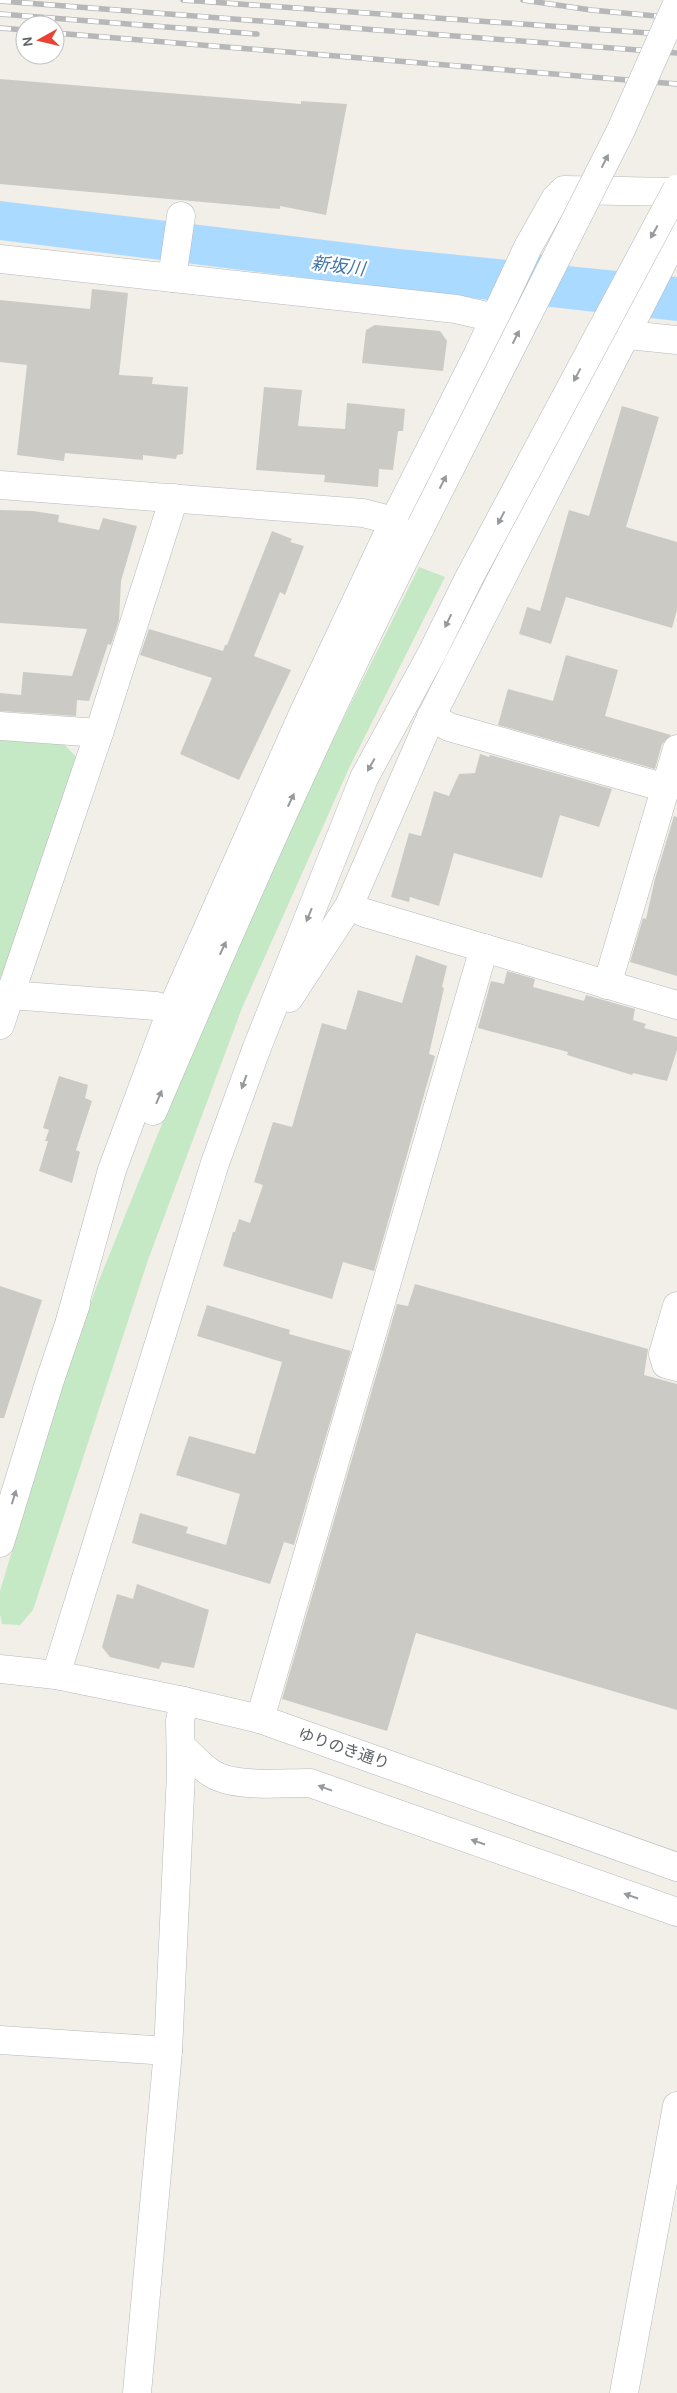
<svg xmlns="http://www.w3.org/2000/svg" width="677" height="2393" viewBox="0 0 677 2393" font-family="Karla,'Noto Sans JP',sans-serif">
  <rect width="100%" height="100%" fill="#f1efe8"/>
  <g fill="#c5e8c5">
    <path d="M 419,567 L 445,577 L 349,768 L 242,1008 L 148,1260 L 33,1610 L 20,1625 L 2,1624 L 0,1614 L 0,1591 L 64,1380 L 96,1288 L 176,1089 L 246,925 L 313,780 Z"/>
    <path d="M 0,738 L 62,742 L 79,760 L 7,970 L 0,978 Z"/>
  </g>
  <path fill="#aadaff" d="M 0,201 L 399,249 L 677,277 L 677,321 L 426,293 L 0,240 Z"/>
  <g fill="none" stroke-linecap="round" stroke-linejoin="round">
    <path stroke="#aadaff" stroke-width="8" d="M 531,271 L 539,258"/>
  </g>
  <g fill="#cccac5">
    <path d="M 0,79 L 301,104 L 301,101 L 347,104 L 326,215 L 280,206 L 280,209 L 0,184 Z"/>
    <path d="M 92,289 L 128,293 L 119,375 L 153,377 L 152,384 L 188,387 L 183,454 L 177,455 L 176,459 L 143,455 L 143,460 L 65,453 L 64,461 L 17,455 L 27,365 L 0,362 L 0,300 L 90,309 Z"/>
    <path d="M 375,325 L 440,331 L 447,341 L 443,371 L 362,363 L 366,330 Z"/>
    <path d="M 264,387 L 302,390 L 298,426 L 345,429 L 347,403 L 405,409 L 403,431 L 398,431 L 393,470 L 379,469 L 378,487 L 324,482 L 325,475 L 256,470 Z"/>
    <path d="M 622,406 L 659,417 L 626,527 L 677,542 L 677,610 L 672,628 L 566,597 L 551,644 L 519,634 L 527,607 L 540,611 L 569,510 L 589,516 Z"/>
    <path d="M 0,510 L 33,511 L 59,515 L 58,522 L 99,530 L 103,518 L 137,526 L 121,581 L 119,620 L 111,645 L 108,644 L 89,701 L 77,700 L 76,716 L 0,711 L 0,693 L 21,695 L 23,672 L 72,676 L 87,629 L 0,623 Z"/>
    <path d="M 272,531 L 292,539 L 290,542 L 304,546 L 285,595 L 280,592 L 254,656 L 291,670 L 239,780 L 180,754 L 212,678 L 140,655 L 149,629 L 223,651 L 225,645 L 227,645 Z"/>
    <path d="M 566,655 L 618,670 L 605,716 L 671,735 L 662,744 L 655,769 L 498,725 L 508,689 L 553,701 Z"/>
    <path d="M 480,754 L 489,757 L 490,755 L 612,789 L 599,827 L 560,815 L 542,878 L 454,853 L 439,906 L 410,897 L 409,902 L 391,897 L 409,833 L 421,836 L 434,791 L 449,796 L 459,774 L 475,773 Z"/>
    <path d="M 674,816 L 677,817 L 677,976 L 630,962 L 643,918 L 646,919 L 655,879 Z"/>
    <path d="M 416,955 L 447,966 L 442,987 L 444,988 L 429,1054 L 435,1056 L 374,1271 L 343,1262 L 332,1299 L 223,1266 L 233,1232 L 235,1232 L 239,1219 L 250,1223 L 263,1185 L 254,1182 L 273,1122 L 292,1127 L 322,1023 L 346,1030 L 358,990 L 402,1003 Z"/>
    <path d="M 507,971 L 535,979 L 533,987 L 584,1001 L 586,995 L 635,1009 L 633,1020 L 646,1024 L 644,1028 L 677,1037 L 677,1050 L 667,1081 L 633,1073 L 632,1075 L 567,1055 L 568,1052 L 478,1028 L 491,981 L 504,984 Z"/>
    <path d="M 59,1076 L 88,1085 L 85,1098 L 92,1101 L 76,1150 L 80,1152 L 72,1183 L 39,1171 L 48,1141 L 45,1141 L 49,1130 L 43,1128 Z"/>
    <path d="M 415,1284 L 648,1349 L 644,1375 L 677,1384 L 677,1710 L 416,1633 L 387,1731 L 282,1699 L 397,1304 L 408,1306 Z"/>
    <path d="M 0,1286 L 42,1300 L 4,1418 L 0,1418 Z"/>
    <path d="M 207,1305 L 290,1330 L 289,1334 L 351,1351 L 294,1545 L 284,1542 L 270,1584 L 132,1543 L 140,1513 L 188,1527 L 186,1533 L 226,1545 L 240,1494 L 176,1475 L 189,1436 L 255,1454 L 282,1362 L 197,1336 Z"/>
    <path d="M 137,1584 L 209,1610 L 194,1668 L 162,1662 L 159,1669 L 110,1657 L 102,1647 L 117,1594 L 133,1599 Z"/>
  </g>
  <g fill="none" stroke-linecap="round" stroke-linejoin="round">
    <defs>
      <g id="minor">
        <path d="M 0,259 L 456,309 L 495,318"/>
        <path d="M 172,278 L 181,216"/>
        <path d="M 628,335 L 677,340"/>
        <path d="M 0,485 L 363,513 L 394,521"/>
        <path d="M 431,717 L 449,727 L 666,788"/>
        <path d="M 0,726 L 99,733"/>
        <path d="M 349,906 L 365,913 L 677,1005"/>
        <path d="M 607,985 L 677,749"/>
        <path d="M 0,995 L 10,995 L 0,1025"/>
        <path d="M 289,998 L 349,906 L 431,717 L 677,234"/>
        <path d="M 171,1011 L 156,1006 L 10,995 L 99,733 L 174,498"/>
        <path d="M 153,1111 C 237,914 324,717 421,526"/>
        <path d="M 677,1306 L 663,1354 L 666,1364 L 677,1367"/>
        <path d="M 70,1321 L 112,1170 L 171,1011 L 303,714 L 394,521 L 478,354 L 528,247 L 555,199 L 564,190 L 677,192"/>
        <path d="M 0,1543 L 50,1380 L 76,1304"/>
        <path d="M 0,1669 L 56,1675 L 184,1701 L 260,1719 L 677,1867"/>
        <path d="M 56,1675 L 215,1163 L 256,1050 L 364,778 L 432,653 L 469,578"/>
        <path d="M 260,1719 L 484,948"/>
        <path d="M 182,1747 C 191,1755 200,1766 211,1773 C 233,1788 283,1783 310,1783 L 677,1912"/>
        <path d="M 0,2040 L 168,2051"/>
        <path d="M 137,2393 L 168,2051 L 181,1773 L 180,1721 L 184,1701"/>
        <path d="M 624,2393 L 677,2106"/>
      </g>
    </defs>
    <use href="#minor" stroke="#b5b8bc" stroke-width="29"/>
    <use href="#minor" stroke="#fff" stroke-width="28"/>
    <defs>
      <g id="rail">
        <path d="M 183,0 L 677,35"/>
        <path d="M 523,0 L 591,10 L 677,18"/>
        <path d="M 0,1 L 677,53"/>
        <path d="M 0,14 L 257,34"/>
        <path d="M 0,28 L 25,30"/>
        <path d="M 55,33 L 677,84"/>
      </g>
    </defs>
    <use href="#rail" stroke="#b6b7b8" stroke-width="5.5"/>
    <use href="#rail" stroke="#fff" stroke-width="4" stroke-dasharray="11" stroke-linecap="butt"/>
    <defs>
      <g id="minor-bridge">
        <path d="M 421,526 L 621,130 L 677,4"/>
        <path d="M 469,578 L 677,189"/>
      </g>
    </defs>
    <use href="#minor-bridge" stroke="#b5b8bc" stroke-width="29" stroke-linecap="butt"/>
    <use href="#minor-bridge" stroke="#fff" stroke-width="28"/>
  </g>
  <defs><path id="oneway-solid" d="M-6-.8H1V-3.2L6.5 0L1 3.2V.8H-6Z" transform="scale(1.25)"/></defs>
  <g fill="#979a9d">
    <use href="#oneway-solid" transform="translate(605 161) rotate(-63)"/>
    <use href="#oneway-solid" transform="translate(654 232) rotate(119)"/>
    <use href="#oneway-solid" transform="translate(516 337) rotate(-63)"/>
    <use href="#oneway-solid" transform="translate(577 375) rotate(118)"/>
    <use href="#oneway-solid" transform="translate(443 482) rotate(-63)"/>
    <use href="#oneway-solid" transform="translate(501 518) rotate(118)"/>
    <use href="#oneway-solid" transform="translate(448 621) rotate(116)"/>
    <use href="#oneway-solid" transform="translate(371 765) rotate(119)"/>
    <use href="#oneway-solid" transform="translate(291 800) rotate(-65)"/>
    <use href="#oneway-solid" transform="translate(309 915) rotate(112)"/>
    <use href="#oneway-solid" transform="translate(223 948) rotate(-65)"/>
    <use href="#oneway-solid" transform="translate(244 1082) rotate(110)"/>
    <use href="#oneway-solid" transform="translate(159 1097) rotate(-67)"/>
    <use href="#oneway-solid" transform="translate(14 1497) rotate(-73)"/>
    <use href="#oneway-solid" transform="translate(325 1788) rotate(-160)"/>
    <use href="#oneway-solid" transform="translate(478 1842) rotate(-161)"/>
    <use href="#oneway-solid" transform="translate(631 1896) rotate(-161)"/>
  </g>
  <g text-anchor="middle" stroke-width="4.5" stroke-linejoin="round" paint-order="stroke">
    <g font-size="16" fill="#5f6368" stroke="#fff">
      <text transform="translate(344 1748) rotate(19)" y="6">ゆりのき通り</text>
    </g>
    <g font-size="18" font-style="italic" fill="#4174aa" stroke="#fff">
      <text transform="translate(338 266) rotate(7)" y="6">新坂川</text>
    </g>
  </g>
  <g transform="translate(40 40) rotate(262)"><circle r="24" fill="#ffffff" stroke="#bfc1c3"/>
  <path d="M0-4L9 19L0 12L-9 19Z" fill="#ea4335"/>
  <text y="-8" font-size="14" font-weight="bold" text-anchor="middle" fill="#5f6368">N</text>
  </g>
</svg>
